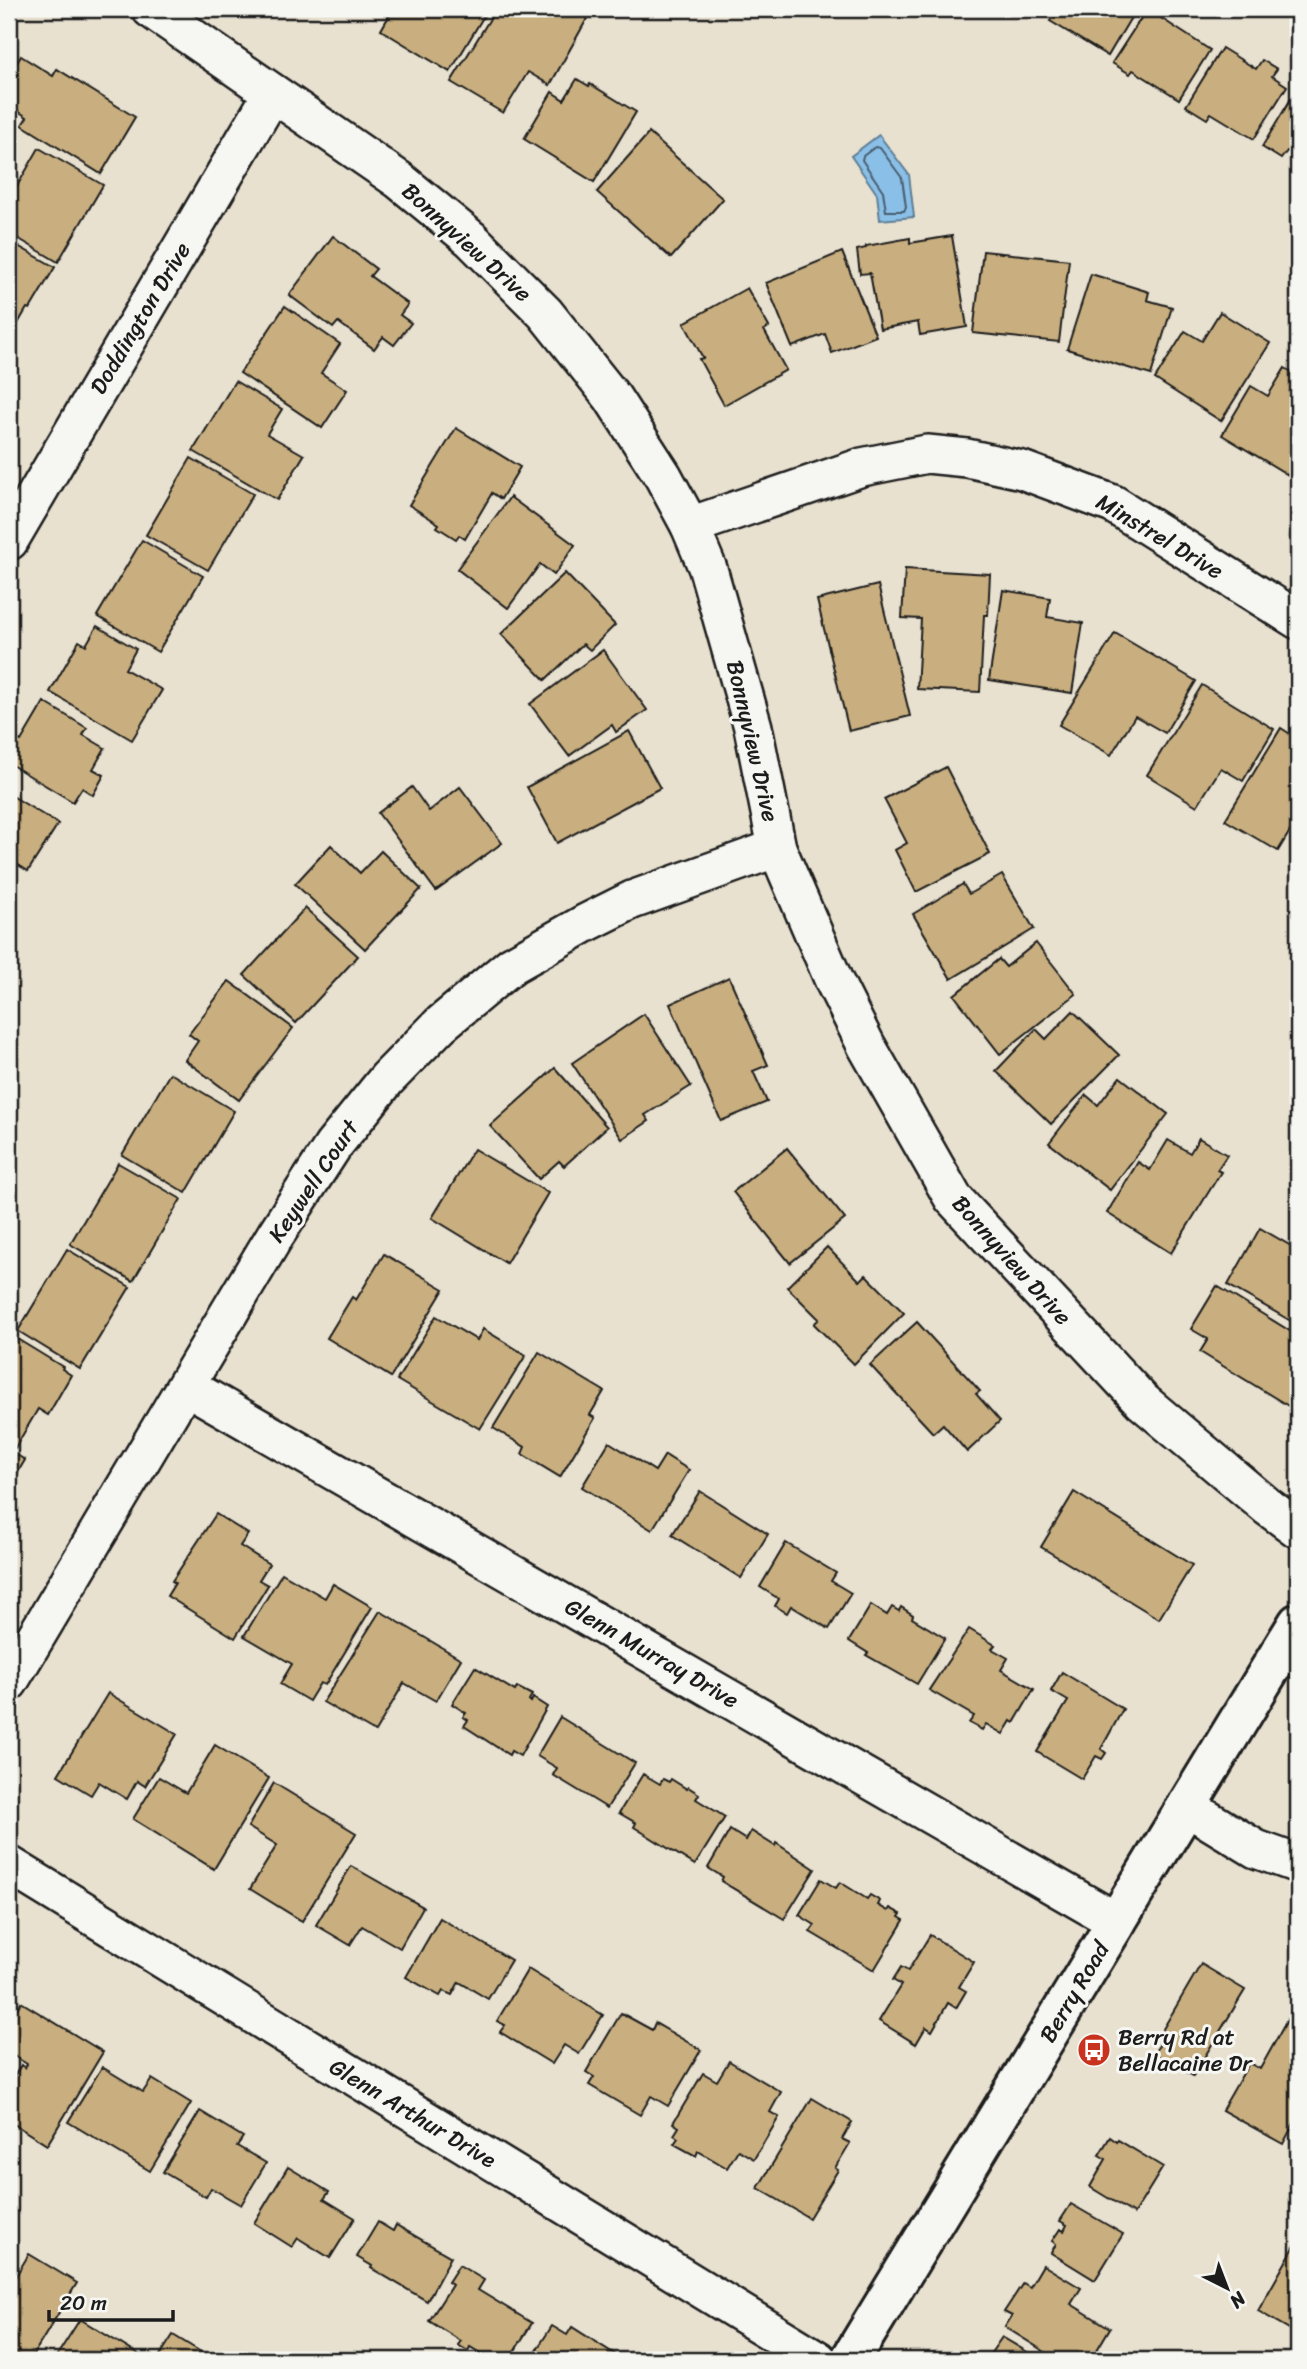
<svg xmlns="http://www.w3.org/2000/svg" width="1307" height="2369" viewBox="0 0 1307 2369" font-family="Sriracha,sans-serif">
  <rect width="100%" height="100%" fill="#e8e1d0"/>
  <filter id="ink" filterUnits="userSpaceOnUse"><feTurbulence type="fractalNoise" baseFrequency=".0143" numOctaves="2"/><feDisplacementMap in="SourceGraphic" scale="14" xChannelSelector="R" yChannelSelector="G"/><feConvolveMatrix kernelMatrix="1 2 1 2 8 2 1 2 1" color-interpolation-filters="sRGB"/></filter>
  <g filter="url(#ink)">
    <path fill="#8abfe7" stroke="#5e7e96" stroke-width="2" d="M 879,135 L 909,175 L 914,217 L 880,220 L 877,194 L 851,156 Z"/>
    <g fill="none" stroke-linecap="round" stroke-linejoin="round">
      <path stroke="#485d6d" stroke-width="2" d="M 875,147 L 880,148 L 902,178 L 906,207 L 904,211 L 886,211 L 883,191 L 862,160 L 863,156 Z"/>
    </g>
    <g fill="#c9af7f" stroke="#1c1c1c" stroke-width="2">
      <path d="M 393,9 L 488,9 L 450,72 L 381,30 Z"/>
      <path d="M 496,9 L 532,9 L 541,14 L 544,9 L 575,9 L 588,17 L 550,85 L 528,72 L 503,113 L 451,82 Z"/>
      <path d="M 1050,9 L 1136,9 L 1108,56 L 1050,21 L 1053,17 L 1047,13 Z"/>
      <path d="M 1147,9 L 1210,50 L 1179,99 L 1133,70 L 1130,74 L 1112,63 Z"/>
      <path d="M 1222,48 L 1256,69 L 1262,60 L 1277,69 L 1272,76 L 1287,86 L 1254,139 L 1211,113 L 1207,119 L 1186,106 Z"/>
      <path d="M 21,56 L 53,76 L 57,69 L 135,117 L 101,174 L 22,125 L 27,117 L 9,105 L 9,75 Z"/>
      <path d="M 577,79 L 589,86 L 590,84 L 636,112 L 594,182 L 524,139 L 552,92 L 564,100 Z"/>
      <path d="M 1298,87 L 1298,158 L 1287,151 L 1281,159 L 1262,147 Z"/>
      <path d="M 649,133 L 723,199 L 671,258 L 597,192 Z"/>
      <path d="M 39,148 L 103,185 L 58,262 L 9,233 L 9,200 Z"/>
      <path d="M 333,236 L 376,269 L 370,276 L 408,304 L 400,315 L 411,323 L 394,345 L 383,337 L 374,349 L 338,322 L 333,328 L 289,295 Z"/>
      <path d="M 952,236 L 967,327 L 920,335 L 918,322 L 880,329 L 870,273 L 860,274 L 857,250 L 866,248 L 866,246 L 910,238 L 910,243 Z"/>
      <path d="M 9,241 L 55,267 L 30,309 L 27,308 L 9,339 Z"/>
      <path d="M 983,251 L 1069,260 L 1059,342 L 973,333 Z"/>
      <path d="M 842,252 L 876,336 L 832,353 L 825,334 L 792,347 L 766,283 Z"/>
      <path d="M 1091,274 L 1149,292 L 1147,300 L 1172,307 L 1151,375 L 1067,349 Z"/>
      <path d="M 747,288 L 769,327 L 764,330 L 786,370 L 724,405 L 699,359 L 703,358 L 684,323 Z"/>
      <path d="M 285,306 L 340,344 L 321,373 L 347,390 L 322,428 L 240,373 Z"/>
      <path d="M 1220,312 L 1270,343 L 1221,421 L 1155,379 L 1185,331 L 1202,341 Z"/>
      <path d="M 1285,368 L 1298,376 L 1298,462 L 1290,476 L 1222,435 L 1251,386 L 1268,396 Z"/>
      <path d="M 235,381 L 282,409 L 267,434 L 304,455 L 277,500 L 193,451 Z"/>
      <path d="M 456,428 L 520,467 L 501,499 L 492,493 L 465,539 L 459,535 L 456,539 L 437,527 L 439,524 L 409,505 Z"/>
      <path d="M 191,458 L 253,494 L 208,570 L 146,535 Z"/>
      <path d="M 510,497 L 575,545 L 554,575 L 540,564 L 508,608 L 457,569 Z"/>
      <path d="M 142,540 L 203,576 L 158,652 L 97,616 Z"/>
      <path d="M 905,569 L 990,574 L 988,615 L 984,615 L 980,692 L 917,689 L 921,619 L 902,618 Z"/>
      <path d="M 565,573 L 615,625 L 590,650 L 583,644 L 545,680 L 501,634 Z"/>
      <path d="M 878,585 L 910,716 L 849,731 L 817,600 Z"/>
      <path d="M 1003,590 L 1050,598 L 1047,617 L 1083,623 L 1072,693 L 989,680 Z"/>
      <path d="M 97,626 L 136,649 L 125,669 L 162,690 L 132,740 L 50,692 L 79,641 L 86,645 Z"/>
      <path d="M 1115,633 L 1196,681 L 1165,733 L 1135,716 L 1111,755 L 1059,725 Z"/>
      <path d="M 603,650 L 647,710 L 616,732 L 612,725 L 569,756 L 530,704 Z"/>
      <path d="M 1202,685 L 1274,729 L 1243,781 L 1221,768 L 1197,806 L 1147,775 Z"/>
      <path d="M 44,702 L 87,728 L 83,735 L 105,748 L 93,769 L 104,775 L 93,795 L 82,788 L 73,802 L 10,764 L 9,752 L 17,739 L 21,741 Z"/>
      <path d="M 1281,728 L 1298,739 L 1298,818 L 1278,851 L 1225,820 Z"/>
      <path d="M 629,731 L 660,788 L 557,843 L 527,787 Z"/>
      <path d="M 946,767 L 990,854 L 916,892 L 895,850 L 907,843 L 884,799 Z"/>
      <path d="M 412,787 L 429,811 L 460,787 L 502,843 L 436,891 L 378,813 Z"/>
      <path d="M 9,794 L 58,824 L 28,871 L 9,859 Z"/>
      <path d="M 331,845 L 360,873 L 381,851 L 421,889 L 365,949 L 295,884 Z"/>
      <path d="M 1002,875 L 1034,929 L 951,979 L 913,914 L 963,884 L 969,894 Z"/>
      <path d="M 305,908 L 358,956 L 296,1023 L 244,975 Z"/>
      <path d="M 1036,943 L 1076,994 L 1000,1054 L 954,995 L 999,959 L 1006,967 Z"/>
      <path d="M 729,977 L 768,1065 L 753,1071 L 767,1102 L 721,1121 L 670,1004 Z"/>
      <path d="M 229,981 L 293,1028 L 239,1100 L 185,1060 L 198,1041 L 189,1034 Z"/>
      <path d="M 1073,1011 L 1119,1055 L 1051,1124 L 996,1071 L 1036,1029 L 1046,1039 Z"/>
      <path d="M 644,1014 L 691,1086 L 645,1115 L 649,1121 L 622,1139 L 572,1063 Z"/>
      <path d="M 555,1068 L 607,1127 L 564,1166 L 559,1161 L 539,1179 L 490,1126 Z"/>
      <path d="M 170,1073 L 234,1111 L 186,1193 L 122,1155 Z"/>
      <path d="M 1120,1077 L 1168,1114 L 1110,1190 L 1049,1143 L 1086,1095 L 1098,1105 Z"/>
      <path d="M 1199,1138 L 1227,1155 L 1217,1170 L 1221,1172 L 1171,1253 L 1107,1213 L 1138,1162 L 1150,1170 L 1168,1140 L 1190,1153 Z"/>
      <path d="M 787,1148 L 845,1219 L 790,1263 L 733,1192 Z"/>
      <path d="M 474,1149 L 548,1193 L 506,1263 L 432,1218 Z"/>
      <path d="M 118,1163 L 181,1199 L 133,1281 L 70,1244 Z"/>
      <path d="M 1260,1228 L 1298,1250 L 1298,1325 L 1228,1285 Z"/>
      <path d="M 827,1247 L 860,1281 L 866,1275 L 904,1313 L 854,1364 L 814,1324 L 819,1319 L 787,1287 Z"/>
      <path d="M 67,1249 L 130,1287 L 80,1369 L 18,1331 Z"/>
      <path d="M 384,1254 L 444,1289 L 391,1377 L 327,1338 L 352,1297 L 356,1300 Z"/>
      <path d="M 1217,1286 L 1298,1336 L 1298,1394 L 1290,1407 L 1200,1352 L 1208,1339 L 1191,1329 Z"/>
      <path d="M 436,1316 L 477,1340 L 483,1329 L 526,1355 L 480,1429 L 397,1380 Z"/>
      <path d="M 917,1322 L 980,1391 L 976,1394 L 1000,1421 L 967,1452 L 943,1424 L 933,1433 L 870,1365 Z"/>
      <path d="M 9,1334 L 63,1367 L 62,1369 L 71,1375 L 48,1415 L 38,1409 L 15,1448 L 9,1445 Z"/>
      <path d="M 539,1352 L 604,1391 L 590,1415 L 595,1418 L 560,1477 L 522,1454 L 525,1447 L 493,1428 Z"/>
      <path d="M 609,1442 L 655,1471 L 665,1455 L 689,1470 L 652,1530 L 582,1487 Z"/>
      <path d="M 9,1450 L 25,1460 L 9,1487 Z"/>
      <path d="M 700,1491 L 768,1534 L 741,1578 L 672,1535 Z"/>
      <path d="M 1074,1492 L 1192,1565 L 1159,1619 L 1041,1547 Z"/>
      <path d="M 216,1514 L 248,1534 L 240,1546 L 269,1564 L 259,1580 L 268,1585 L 235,1638 L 167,1596 L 175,1583 L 172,1581 Z"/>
      <path d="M 786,1543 L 836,1573 L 831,1581 L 851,1593 L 829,1629 L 791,1606 L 787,1613 L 775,1606 L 779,1599 L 760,1587 Z"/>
      <path d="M 282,1573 L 325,1598 L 333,1584 L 372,1607 L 325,1685 L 320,1683 L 309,1701 L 280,1684 L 292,1664 L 244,1636 Z"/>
      <path d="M 871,1605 L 887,1615 L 892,1607 L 899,1611 L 901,1607 L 913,1615 L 912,1618 L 945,1638 L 917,1684 L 866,1655 L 868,1653 L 849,1641 Z"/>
      <path d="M 380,1611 L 461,1659 L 436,1701 L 404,1683 L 375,1732 L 323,1702 Z"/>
      <path d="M 969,1629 L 995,1645 L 992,1649 L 1008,1658 L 1001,1670 L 1034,1689 L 1014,1723 L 1011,1721 L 1003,1734 L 986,1724 L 982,1730 L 969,1723 L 974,1716 L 929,1690 Z"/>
      <path d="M 475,1667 L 515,1691 L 517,1687 L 532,1695 L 529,1700 L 531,1702 L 533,1698 L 547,1707 L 520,1756 L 511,1751 L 509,1755 L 464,1726 L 468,1720 L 463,1717 L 466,1713 L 452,1704 Z"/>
      <path d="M 1062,1672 L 1123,1709 L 1101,1749 L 1106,1753 L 1102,1759 L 1096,1756 L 1082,1779 L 1037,1752 L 1068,1701 L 1051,1691 Z"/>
      <path d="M 108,1693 L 177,1734 L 145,1786 L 137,1781 L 127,1799 L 99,1782 L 91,1795 L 58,1775 Z"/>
      <path d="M 560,1717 L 635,1763 L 607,1808 L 553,1775 L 557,1768 L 537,1756 Z"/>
      <path d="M 215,1745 L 269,1778 L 214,1869 L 133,1819 L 159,1777 L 186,1793 Z"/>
      <path d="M 643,1774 L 660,1784 L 663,1779 L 669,1782 L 671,1779 L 687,1789 L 688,1787 L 699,1794 L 696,1799 L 725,1817 L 695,1865 L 634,1827 L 636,1823 L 619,1813 Z"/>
      <path d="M 274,1783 L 356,1833 L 302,1921 L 250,1889 L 277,1845 L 248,1827 Z"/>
      <path d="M 730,1830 L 746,1840 L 751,1831 L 775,1846 L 776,1843 L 815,1869 L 784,1919 L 721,1881 L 723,1877 L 708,1868 Z"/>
      <path d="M 351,1866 L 423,1907 L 400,1948 L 362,1926 L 350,1945 L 316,1925 Z"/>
      <path d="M 821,1879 L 836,1888 L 840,1882 L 867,1899 L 870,1895 L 880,1901 L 878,1905 L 888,1911 L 890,1908 L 901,1914 L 899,1917 L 904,1920 L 874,1970 L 810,1932 L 815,1925 L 799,1915 Z"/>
      <path d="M 440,1918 L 511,1960 L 488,1999 L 459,1982 L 452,1995 L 443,1991 L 440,1996 L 406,1977 Z"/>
      <path d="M 930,1935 L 974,1962 L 959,1987 L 966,1991 L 956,2008 L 948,2003 L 932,2031 L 926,2027 L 916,2044 L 879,2021 L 901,1985 L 893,1980 L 901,1967 L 908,1971 Z"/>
      <path d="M 1201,1964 L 1245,1990 L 1193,2076 L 1154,2053 L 1164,2038 L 1160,2034 Z"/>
      <path d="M 528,1969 L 603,2015 L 579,2054 L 564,2045 L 552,2064 L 500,2032 L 505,2025 L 497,2021 Z"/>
      <path d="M 21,2002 L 103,2052 L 47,2145 L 9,2121 L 9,2084 L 21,2065 L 25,2068 L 27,2064 L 9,2053 L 9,2022 Z"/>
      <path d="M 1296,2004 L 1298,2006 L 1298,2116 L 1283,2144 L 1222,2110 L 1249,2063 L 1260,2069 Z"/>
      <path d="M 621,2013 L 652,2030 L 655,2023 L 701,2050 L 668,2106 L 651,2096 L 640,2115 L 589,2085 L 594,2077 L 586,2072 Z"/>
      <path d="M 729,2061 L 781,2092 L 770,2112 L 779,2117 L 754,2159 L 738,2150 L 727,2168 L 698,2151 L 696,2156 L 674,2144 L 678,2138 L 674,2135 L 679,2127 L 673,2123 L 703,2073 L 717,2081 Z"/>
      <path d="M 102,2067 L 143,2092 L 152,2079 L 191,2103 L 150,2171 L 68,2122 Z"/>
      <path d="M 812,2098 L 852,2122 L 842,2139 L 850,2143 L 835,2168 L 838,2170 L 809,2218 L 758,2188 Z"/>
      <path d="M 200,2111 L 243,2137 L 237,2146 L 266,2163 L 241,2205 L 211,2188 L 206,2197 L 163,2172 Z"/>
      <path d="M 1110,2137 L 1117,2142 L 1118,2140 L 1163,2167 L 1134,2214 L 1090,2187 L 1106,2159 L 1099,2155 Z"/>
      <path d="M 288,2167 L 329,2192 L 324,2199 L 355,2218 L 330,2258 L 298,2238 L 292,2247 L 254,2223 Z"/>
      <path d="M 1071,2204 L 1123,2234 L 1095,2280 L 1051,2253 L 1056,2244 L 1052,2241 L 1060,2229 L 1064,2231 L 1067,2225 L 1060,2221 Z"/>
      <path d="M 378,2222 L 393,2231 L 396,2225 L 451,2257 L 427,2301 L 371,2268 L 372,2266 L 357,2257 Z"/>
      <path d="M 1298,2240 L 1298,2334 L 1258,2311 Z"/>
      <path d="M 29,2254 L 77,2283 L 30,2360 L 27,2360 L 9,2349 L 9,2276 L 14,2279 Z"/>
      <path d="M 459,2265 L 484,2280 L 478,2290 L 532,2323 L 509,2360 L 492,2360 L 470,2347 L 468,2351 L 458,2345 L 461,2341 L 429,2321 L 452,2285 L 448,2282 Z"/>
      <path d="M 1043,2265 L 1081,2288 L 1071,2304 L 1110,2328 L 1091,2360 L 1085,2360 L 1077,2355 L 1074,2360 L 1058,2360 L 1005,2327 L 1012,2316 L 1004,2312 L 1023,2283 L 1030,2287 Z"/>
      <path d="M 80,2319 L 147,2360 L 54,2360 Z"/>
      <path d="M 552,2326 L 567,2335 L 572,2327 L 624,2360 L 530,2360 Z"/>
      <path d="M 173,2335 L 214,2360 L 157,2360 Z"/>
      <path d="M 1002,2337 L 1039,2359 L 1038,2360 L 986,2360 Z"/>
    </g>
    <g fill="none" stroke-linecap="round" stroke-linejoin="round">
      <defs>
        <g id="minor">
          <path d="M 151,9 L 399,180 L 471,239 L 545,313 L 612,397 L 663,476 L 690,526 L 708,569 L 753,727 L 777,848 L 834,981 L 866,1045 L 953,1198 L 1142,1401 L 1268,1507 L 1298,1529"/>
          <path d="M 690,526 L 862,467 L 927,454 L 967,458 L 1022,470 L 1113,504 L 1298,620"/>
          <path d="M 9,541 L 272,94"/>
          <path d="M 186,1386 L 1117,1922"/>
          <path d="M 9,1682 L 276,1234 L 333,1146 L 387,1079 L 441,1024 L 512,965 L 586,923 L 632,900 L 777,848"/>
          <path d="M 1187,1807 L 1256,1849 L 1298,1864"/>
          <path d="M 9,1865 L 818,2360"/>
        </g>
        <path id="tertiary" d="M 850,2360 L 1298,1623"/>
      </defs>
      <use href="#minor" stroke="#1c1c1c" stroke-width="42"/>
      <use href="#tertiary" stroke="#1c1c1c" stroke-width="44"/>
      <use href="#minor" stroke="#f6f6f2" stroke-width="37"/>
      <use href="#tertiary" stroke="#f6f6f2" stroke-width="38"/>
    </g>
  </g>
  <defs>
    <symbol id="bus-disc" viewBox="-11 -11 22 22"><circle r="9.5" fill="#c8321e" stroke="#f6f6f2"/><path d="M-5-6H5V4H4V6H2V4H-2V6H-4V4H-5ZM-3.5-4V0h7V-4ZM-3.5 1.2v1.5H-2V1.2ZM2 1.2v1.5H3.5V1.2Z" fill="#fff"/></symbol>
  </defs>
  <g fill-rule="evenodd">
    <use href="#bus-disc" x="1075" y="2031" width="38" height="38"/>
  </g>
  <g text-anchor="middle" stroke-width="6" stroke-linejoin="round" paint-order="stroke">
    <g font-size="23" fill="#1c1c1c" stroke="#f6f6f2">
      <text transform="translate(467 242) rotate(42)" y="8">Bonnyview Drive</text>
      <text transform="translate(140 318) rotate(-59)" y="8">Doddington Drive</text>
      <text transform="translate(1160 536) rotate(31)" y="8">Minstrel Drive</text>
      <text transform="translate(753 741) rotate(77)" y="8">Bonnyview Drive</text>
      <text transform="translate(313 1181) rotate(-56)" y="8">Keywell Court</text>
      <text transform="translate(1012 1260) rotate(48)" y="8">Bonnyview Drive</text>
      <text transform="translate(652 1653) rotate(30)" y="8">Glenn Murray Drive</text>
      <text transform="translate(1074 1992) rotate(-59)" y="8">Berry Road</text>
      <text transform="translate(413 2113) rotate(31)" y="8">Glenn Arthur Drive</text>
    </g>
    <g font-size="23" fill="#1c1c1c" stroke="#f6f6f2" text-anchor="start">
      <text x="1118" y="2045">Berry Rd at<tspan x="1118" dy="26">Bellacaine Dr</tspan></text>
    </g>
  </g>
  <rect width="1307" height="2369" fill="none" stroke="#f6f6f2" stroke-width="35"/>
  <rect x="18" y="18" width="1272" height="2334" fill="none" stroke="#1c1c1c" stroke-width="2.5" filter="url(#ink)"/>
  <g transform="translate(1227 2288) rotate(138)" stroke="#f6f6f2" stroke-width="5" paint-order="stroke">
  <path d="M0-5L12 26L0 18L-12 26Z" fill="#1c1c1c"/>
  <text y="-10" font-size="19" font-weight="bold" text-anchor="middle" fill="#1c1c1c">N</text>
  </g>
  <path d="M49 2310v10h124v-10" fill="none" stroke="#1c1c1c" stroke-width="3.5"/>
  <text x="60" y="2310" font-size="21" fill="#1c1c1c" stroke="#f6f6f2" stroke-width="5" paint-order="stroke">20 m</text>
</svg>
